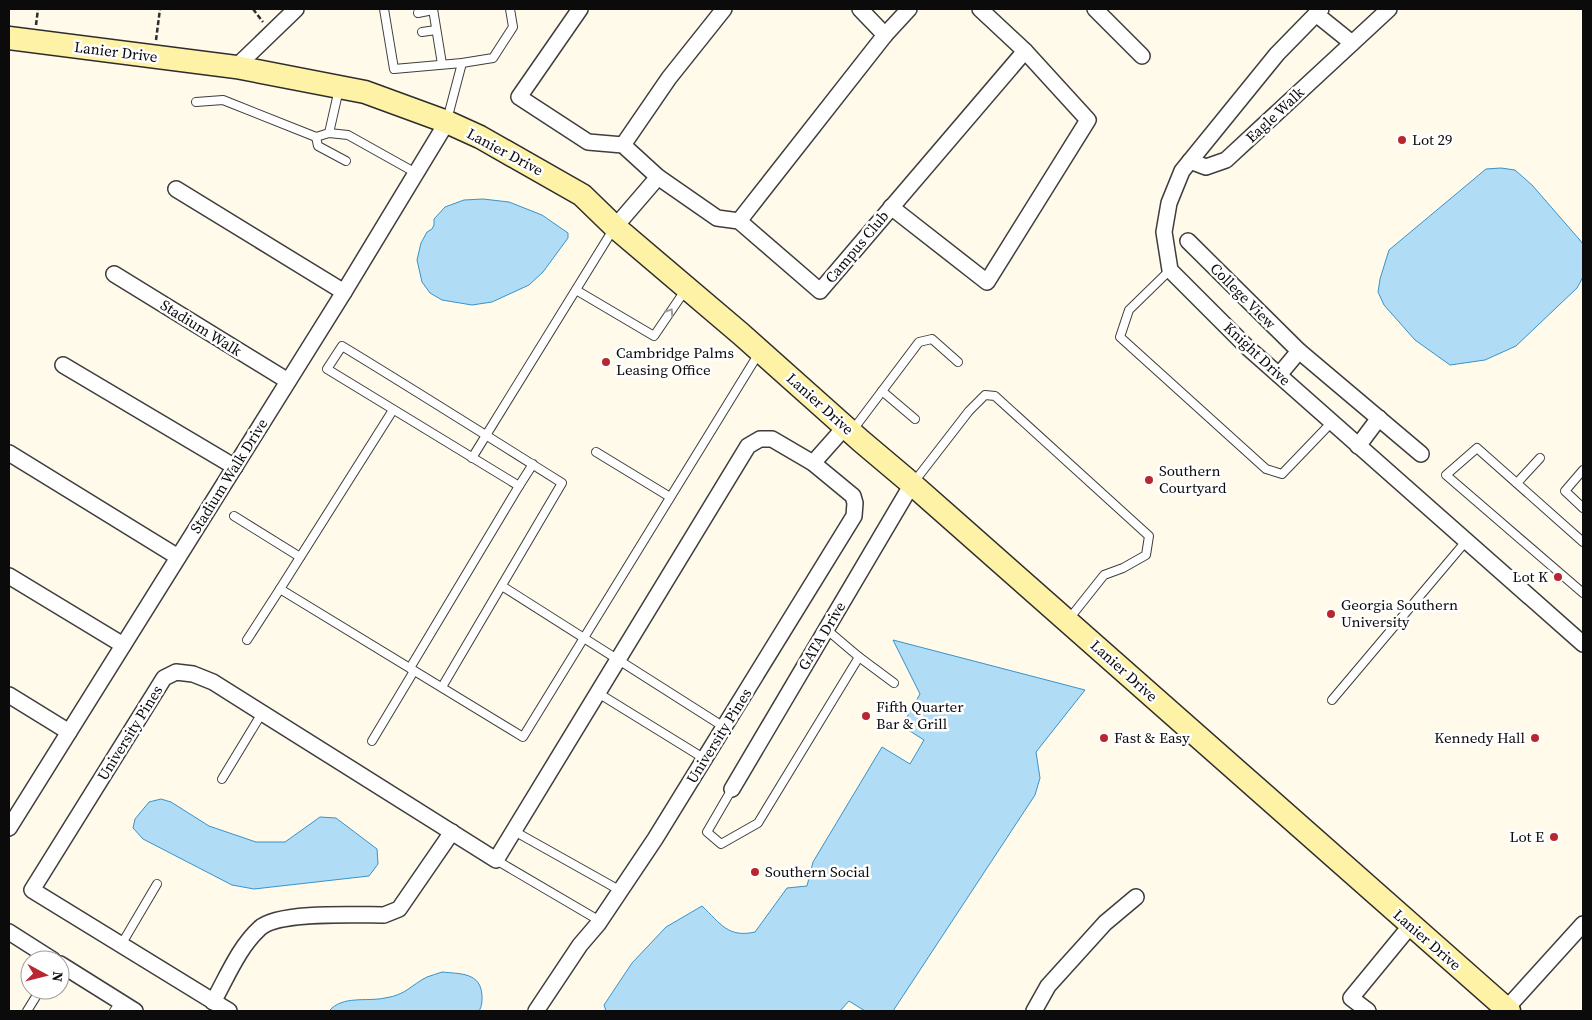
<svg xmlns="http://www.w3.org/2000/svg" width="1592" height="1020" viewBox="0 0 1592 1020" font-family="'Source Serif 4',serif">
  <rect width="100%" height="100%" fill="#fffaea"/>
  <g fill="#b0dcf5" stroke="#3893ca">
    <path d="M 1501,168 L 1515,170 L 1532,185 L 1579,239 L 1583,244 L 1583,277 L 1577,288 L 1516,346 L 1485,360 L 1450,365 L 1415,340 L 1384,305 L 1378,292 L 1380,279 L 1389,250 L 1486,169 Z"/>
    <path d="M 483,199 L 509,202 L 542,215 L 568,233 L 568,238 L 543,272 L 529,285 L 492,302 L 472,305 L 442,300 L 430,293 L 422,282 L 417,260 L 421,243 L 427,232 L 432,229 L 434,225 L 434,219 L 445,207 L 464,200 Z"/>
    <path d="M 893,640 L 1085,690 L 1036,752 L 1040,778 L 1035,795 L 893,1011 L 865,1011 L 849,1001 L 840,1011 L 606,1011 L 604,1005 L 632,963 L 666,927 L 702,906 C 721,924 728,938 755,932 L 787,888 L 807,886 L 813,862 L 882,747 L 910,764 L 924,740 L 902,726 L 920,694 Z"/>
    <path d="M 161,799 L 171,802 L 209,826 L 256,842 L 285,842 L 320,817 L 336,818 L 377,849 L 378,864 L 369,876 L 254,889 L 232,885 L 143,839 L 133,828 L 135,819 L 149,802 Z"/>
    <path d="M 442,972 C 460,974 481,972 482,996 C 482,1002 482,1006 479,1011 L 329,1011 C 343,995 366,1002 385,998 C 406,995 411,985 427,977 C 432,975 437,974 442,972 Z"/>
  </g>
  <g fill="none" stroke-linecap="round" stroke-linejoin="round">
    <defs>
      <g id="lane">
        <path d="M 384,9 L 394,69 L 462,63 L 493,58 L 513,27 L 510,9"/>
        <path d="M 433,9 L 442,64"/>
        <path d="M 418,13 L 433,10"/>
        <path d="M 422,32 L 436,30"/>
        <path d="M 196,102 L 223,100 L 316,137 L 329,133 L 348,135 L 416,173"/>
        <path d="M 447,120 L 462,63"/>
        <path d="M 329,133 L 339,89"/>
        <path d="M 316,137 L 318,146 L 346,161"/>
        <path d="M 1170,270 L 1129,310 L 1120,337 L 1266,469 L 1282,474 L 1332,422"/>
        <path d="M 576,290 L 654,336 L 686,289"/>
        <path d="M 882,391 L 915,419"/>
        <path d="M 852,431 L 919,342 L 932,339 L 958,362"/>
        <path d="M 596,452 L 670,497"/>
        <path d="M 472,458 L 614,228"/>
        <path d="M 1583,470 L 1565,491 L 1583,508"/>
        <path d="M 914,482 L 969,411 L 985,395 L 995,396 L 1149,536 L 1146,555 L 1123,568 L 1104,575 L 1069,619"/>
        <path d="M 1517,483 L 1540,458"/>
        <path d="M 234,516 L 300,557"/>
        <path d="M 1583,542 L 1477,448 L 1446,475 L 1583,593"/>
        <path d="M 502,586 L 724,727"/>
        <path d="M 280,589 L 393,410"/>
        <path d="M 247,640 L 280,589 L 523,737 L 759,353"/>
        <path d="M 859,657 L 894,683"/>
        <path d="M 410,668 L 519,486"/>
        <path d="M 442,687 L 562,483 C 489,437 416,391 342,346 L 327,369 L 519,486 L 533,464"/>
        <path d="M 598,693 L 705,759"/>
        <path d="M 1332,700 L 1467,540"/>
        <path d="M 372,741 L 414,671"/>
        <path d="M 222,779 L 262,713"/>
        <path d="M 732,789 L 707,832 L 721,844 L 758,823 L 859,657 L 826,629"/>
        <path d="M 514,831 L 621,891"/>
        <path d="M 496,860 L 600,921"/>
        <path d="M 121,945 L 157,884"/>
        <path d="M 27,1011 L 40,990"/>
        <path d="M 114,1011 L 120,1002"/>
      </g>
      <g id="street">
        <path d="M 580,9 L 519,97 L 588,142 L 623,145 L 658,177 L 717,218 L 739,221 L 820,291 L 1025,51 L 980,9"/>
        <path d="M 860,9 L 885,35 L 909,9"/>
        <path d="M 1095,9 L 1142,56"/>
        <path d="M 1321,9 L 1277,54 L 1182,171 L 1169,203 L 1164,232 L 1170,270 L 1247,347 L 1583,644"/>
        <path d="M 1316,14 L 1352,43"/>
        <path d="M 236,67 L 296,9"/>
        <path d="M 623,145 L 669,78 L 724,9"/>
        <path d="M 1190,161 L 1206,167 L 1226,160 L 1389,9"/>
        <path d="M 176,189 L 344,292"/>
        <path d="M 891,207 L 987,282 L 1088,120 L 1025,51"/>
        <path d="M 739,221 L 885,35"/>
        <path d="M 615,227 L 658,177"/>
        <path d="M 1188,241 L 1299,351 L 1421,454"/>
        <path d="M 114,274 L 288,381"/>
        <path d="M 63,365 L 235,467"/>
        <path d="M 1279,375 L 1299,351"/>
        <path d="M 1358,446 L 1379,418"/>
        <path d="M 9,453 L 178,557"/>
        <path d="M 813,463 L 845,427"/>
        <path d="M 9,576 L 123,645"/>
        <path d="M 9,695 L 69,732"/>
        <path d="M 732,789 L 912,484"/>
        <path d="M 9,828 L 344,292 L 447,122"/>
        <path d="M 9,932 L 53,960"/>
        <path d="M 60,964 L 135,1011"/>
        <path d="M 213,1002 C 227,977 239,947 260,928 C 278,911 358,915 384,915 L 399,909 L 452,832"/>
        <path d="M 1506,1009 L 1583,924"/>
        <path d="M 229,1011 L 32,890 L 164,678 L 176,672 L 193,674 L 213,682 L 496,860 L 748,446 L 760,439 L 772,439 L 813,463 L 853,496 L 855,503 L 854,516 L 655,839 L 598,924 L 580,945 L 536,1011"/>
        <path d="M 1034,1011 L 1048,986 L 1105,923 L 1136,897"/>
        <path d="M 1368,1011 L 1351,998 L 1411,925"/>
      </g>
      <path id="secondary" d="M 9,38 L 236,67 L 365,92 L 447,122 L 480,137 L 582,195 L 615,227 L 741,334 L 861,441 L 912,484 L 1509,1011"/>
    </defs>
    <use href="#lane" stroke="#3e3e3e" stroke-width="10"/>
    <use href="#street" stroke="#3e3e3e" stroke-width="18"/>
    <use href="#secondary" stroke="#2d2d2d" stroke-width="25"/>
    <g stroke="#2d2d2d" stroke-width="2.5" stroke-dasharray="5 2.5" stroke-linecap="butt">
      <path d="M 253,9 L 263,22"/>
      <path d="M 36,25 L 38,9"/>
      <path d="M 156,40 L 160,9"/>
    </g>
    <use href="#lane" stroke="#fff" stroke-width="8"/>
    <use href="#street" stroke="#fff" stroke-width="15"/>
    <use href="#secondary" stroke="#fef2a6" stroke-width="22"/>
  </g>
  <defs><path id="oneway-chevron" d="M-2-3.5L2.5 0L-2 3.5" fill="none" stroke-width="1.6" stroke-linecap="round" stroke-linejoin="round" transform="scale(1.25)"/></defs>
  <use stroke="#9d9d9d" href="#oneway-chevron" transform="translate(670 312) rotate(-57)"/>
  <g fill="#b82631" stroke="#fff" stroke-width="2">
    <circle cx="1402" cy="140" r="5"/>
    <circle cx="606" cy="362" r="5"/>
    <circle cx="1149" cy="480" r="5"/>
    <circle cx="1558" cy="577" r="5"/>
    <circle cx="1331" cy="614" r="5"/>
    <circle cx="866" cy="716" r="5"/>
    <circle cx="1104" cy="738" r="5"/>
    <circle cx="1535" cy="738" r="5"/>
    <circle cx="1554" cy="837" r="5"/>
    <circle cx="755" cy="872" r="5"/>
  </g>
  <g text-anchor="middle" stroke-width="5" stroke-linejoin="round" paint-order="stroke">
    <g font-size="15" fill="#0b0b0b" stroke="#fff">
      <text transform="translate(116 52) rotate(7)" y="5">Lanier Drive</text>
      <text transform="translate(1275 115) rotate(-43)" y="5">Eagle Walk</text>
      <text transform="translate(505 152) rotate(28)" y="5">Lanier Drive</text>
      <text transform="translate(857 247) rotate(-50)" y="5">Campus Club</text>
      <text transform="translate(1243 296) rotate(45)" y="5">College View</text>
      <text transform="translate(201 328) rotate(32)" y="5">Stadium Walk</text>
      <text transform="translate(1257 354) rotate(43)" y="5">Knight Drive</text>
      <text transform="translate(820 404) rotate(42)" y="5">Lanier Drive</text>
      <text transform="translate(229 476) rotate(-58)" y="5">Stadium Walk Drive</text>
      <text transform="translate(822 636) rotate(-59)" y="5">GATA Drive</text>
      <text transform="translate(1124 671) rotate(42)" y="5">Lanier Drive</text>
      <text transform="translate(130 733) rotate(-58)" y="5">University Pines</text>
      <text transform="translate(719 736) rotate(-58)" y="5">University Pines</text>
      <text transform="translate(1427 940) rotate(41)" y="5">Lanier Drive</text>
    </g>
    <g font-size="15" fill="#0b0b0b" stroke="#fff" text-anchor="start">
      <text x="1412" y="145">Lot 29</text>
      <text x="616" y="358">Cambridge Palms<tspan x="616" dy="17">Leasing Office</tspan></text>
      <text x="1159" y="476">Southern<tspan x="1159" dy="17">Courtyard</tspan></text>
      <text x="1548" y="582" text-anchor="end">Lot K</text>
      <text x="1341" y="610">Georgia Southern<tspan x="1341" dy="17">University</tspan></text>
      <text x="876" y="712">Fifth Quarter<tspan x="876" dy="17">Bar &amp; Grill</tspan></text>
      <text x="1114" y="743">Fast &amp; Easy</text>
      <text x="1525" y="743" text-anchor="end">Kennedy Hall</text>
      <text x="1544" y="842" text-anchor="end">Lot E</text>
      <text x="765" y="877">Southern Social</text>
    </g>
  </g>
  <rect width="1592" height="1020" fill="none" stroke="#0b0b0b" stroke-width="20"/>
  <g transform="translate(45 975) rotate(97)"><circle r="24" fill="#ffffff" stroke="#9d9d9d"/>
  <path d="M0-4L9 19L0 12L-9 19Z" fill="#b82631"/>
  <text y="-8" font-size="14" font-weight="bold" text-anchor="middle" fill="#0b0b0b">N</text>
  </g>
</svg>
